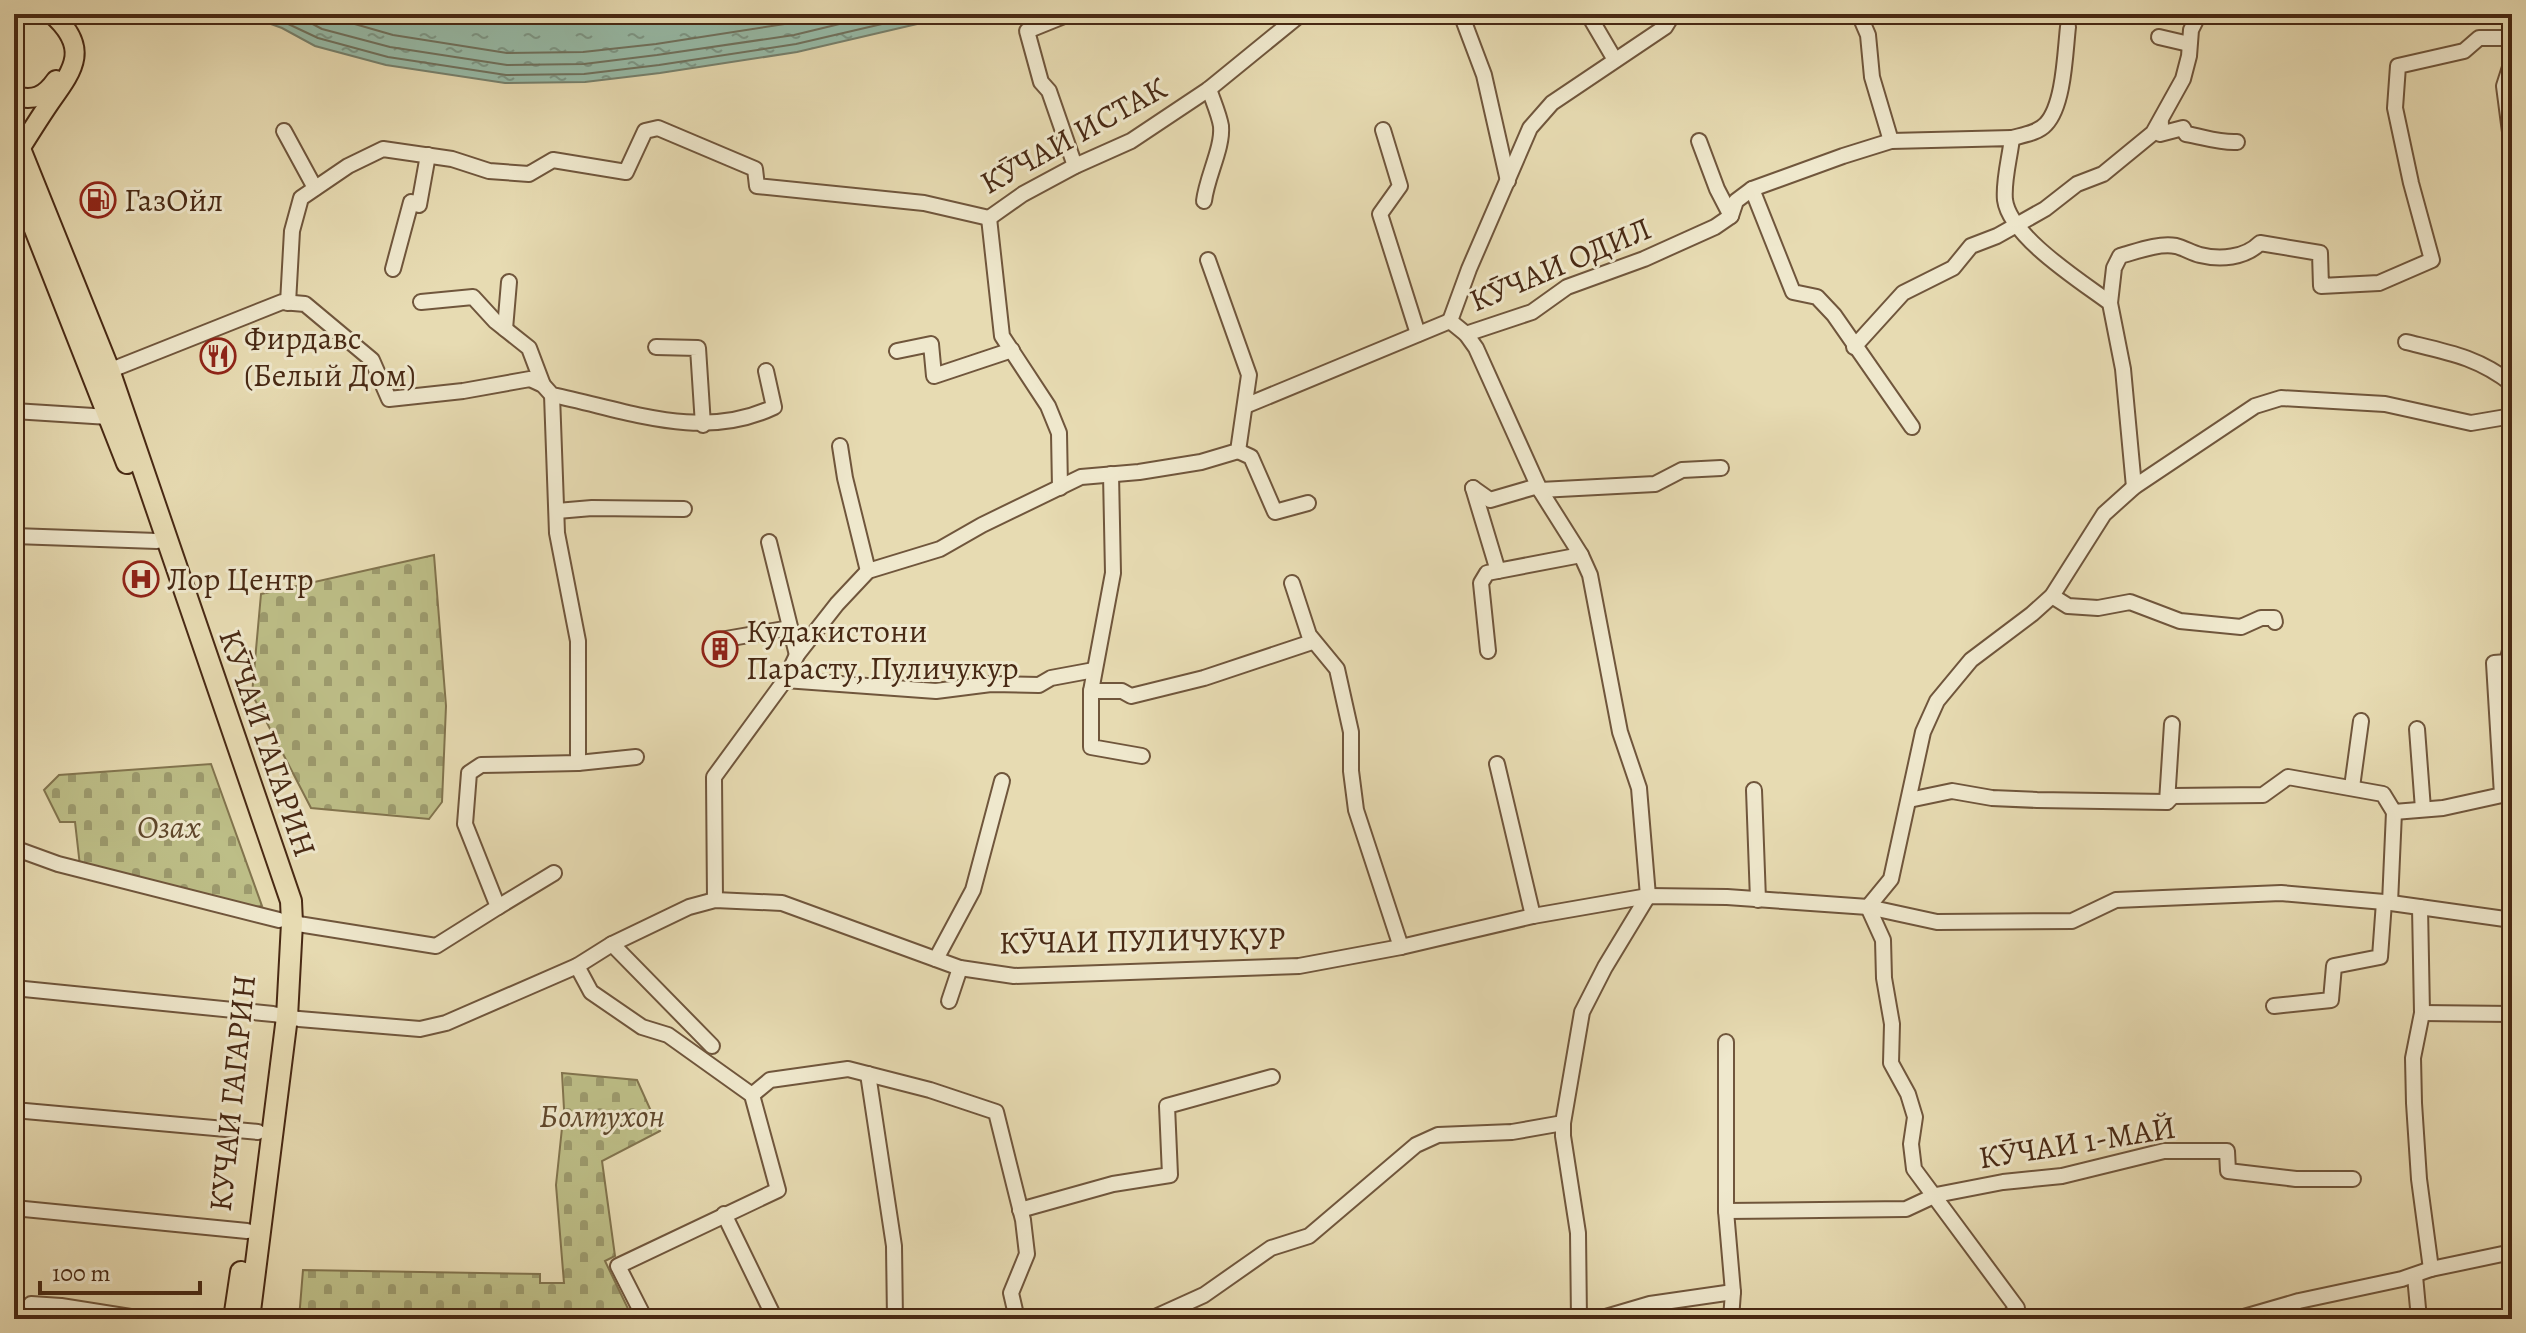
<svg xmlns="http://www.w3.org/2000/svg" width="2526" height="1333" viewBox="0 0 2526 1333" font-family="Alegreya,serif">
  <defs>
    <pattern id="cemetery-stones" width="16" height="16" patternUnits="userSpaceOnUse" patternTransform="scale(2)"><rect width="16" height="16" fill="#bdbe87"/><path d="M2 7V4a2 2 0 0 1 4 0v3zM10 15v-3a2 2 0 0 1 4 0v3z" fill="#9c9a6d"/></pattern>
    <pattern id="water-ripples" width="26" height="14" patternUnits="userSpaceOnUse" patternTransform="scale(2)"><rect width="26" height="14" fill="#97bba8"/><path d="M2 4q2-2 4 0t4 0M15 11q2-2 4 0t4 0" fill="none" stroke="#7d9888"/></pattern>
  </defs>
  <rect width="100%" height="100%" fill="#e7dbb2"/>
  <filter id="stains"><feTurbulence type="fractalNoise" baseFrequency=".0025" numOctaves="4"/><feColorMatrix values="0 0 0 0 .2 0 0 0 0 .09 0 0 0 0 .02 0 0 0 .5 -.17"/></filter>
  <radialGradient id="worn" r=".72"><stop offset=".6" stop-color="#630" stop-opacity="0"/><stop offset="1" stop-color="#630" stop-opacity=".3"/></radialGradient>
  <g fill="url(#cemetery-stones)" stroke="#82744e" stroke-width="2">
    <path d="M 434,555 L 446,706 L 442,802 L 429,819 L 311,808 L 252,694 L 261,594 Z"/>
    <path d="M 211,764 L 262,906 L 242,909 L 80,866 L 75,822 L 60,822 L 44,790 L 59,775 Z"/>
    <path d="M 562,1073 L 637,1080 L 660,1131 L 602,1161 L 615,1256 L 605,1261 L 633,1319 L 299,1319 L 303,1270 L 540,1274 L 540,1283 L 564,1283 L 556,1185 L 564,1109 Z"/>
  </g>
  <path fill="url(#water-ripples)" stroke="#77816d" stroke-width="2" d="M 243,14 L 960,14 L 797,52 L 660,73 L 585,82 L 505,83 L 386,65 L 315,46 L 282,28 Z"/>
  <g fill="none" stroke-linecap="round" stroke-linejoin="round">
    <g stroke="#70725e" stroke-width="2">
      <path d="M 267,14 L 318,38 L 388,57 L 506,75 L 584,74 L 659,65 L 796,44 L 925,14"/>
      <path d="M 294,14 L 322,29 L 390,47 L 507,65 L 584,64 L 657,55 L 794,35 L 881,14"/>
      <path d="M 320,14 L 393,35 L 507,53 L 583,52 L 656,44 L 791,23 L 829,14"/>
    </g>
    <defs>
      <g id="minor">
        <path d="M 1069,14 L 1027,31 L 1041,82 L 1049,91 L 1075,166"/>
        <path d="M 1461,14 L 1484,75 L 1508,181"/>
        <path d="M 1588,14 L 1615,60"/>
        <path d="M 1859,14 L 1868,35 L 1872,77 L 1891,141"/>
        <path d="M 2159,37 L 2189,44"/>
        <path d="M 2512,61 L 2504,86 L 2512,147"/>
        <path d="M 2161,123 L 2160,134 L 2183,128 L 2186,134 C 2204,137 2219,143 2237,142"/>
        <path d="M 1383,130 L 1400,186 L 1380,214 L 1418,334"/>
        <path d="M 284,131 L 315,188"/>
        <path d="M 2012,138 C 2023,135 2038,133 2046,124 C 2064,105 2065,53 2068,27"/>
        <path d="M 1699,141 L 1717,189 L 1731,216"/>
        <path d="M 1752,189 L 1793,292 L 1817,297 L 1834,315 L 1912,427"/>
        <path d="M 1204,201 C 1207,176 1223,148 1221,126 C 1219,114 1213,101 1209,89"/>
        <path d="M 989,218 L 1002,336 L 1048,406 L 1059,433 L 1060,488"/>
        <path d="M 393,269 L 411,202 L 419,205 L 428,155"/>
        <path d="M 421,302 L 473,297 L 495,321 L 529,348 L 543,385"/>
        <path d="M 288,303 L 292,231 L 301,198 L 348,166 L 383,149 L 452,159 L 489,171 L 529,174 L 553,160 L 626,172 L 645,131 L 658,128 L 755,169 L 757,186 L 924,203 L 989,218 L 1023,194 L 1075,166 L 1131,141 L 1209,89 L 1301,14"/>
        <path d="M 2110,303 L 2114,268 L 2120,256 C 2138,251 2158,243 2176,246 C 2184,248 2192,253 2200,255 C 2220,260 2245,258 2260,243 L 2320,253 L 2321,286 L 2379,283 L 2432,260 L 2411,183 L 2395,108 L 2398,66 L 2464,51 L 2479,38 L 2512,38"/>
        <path d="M 505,329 L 509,282"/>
        <path d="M 1466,334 L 1532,312 L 1567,287 L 1644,259 L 1715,227 L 1731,216 L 1736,201 L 1752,189 L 1843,156 L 1891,141 L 2012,138 C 2010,157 2003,181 2005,200 C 2010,237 2082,282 2110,303 L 2123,369 L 2134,487"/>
        <path d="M 2406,342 C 2447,352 2478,357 2512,384"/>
        <path d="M 656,347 L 698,348 L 703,425"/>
        <path d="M 1854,347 L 1903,293 L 1953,268 L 1971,246 L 1997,236 L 2045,209 L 2077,184 L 2103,174 L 2153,133 L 2183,79 L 2189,56 L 2191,30 L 2199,14"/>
        <path d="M 897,351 L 931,344 L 934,376 L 1012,350"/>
        <path d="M 101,374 L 282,302 L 305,304 L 372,360 L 389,399 L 463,391 L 530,379 L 543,385 L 552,395 C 627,410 700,442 774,407 L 766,371"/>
        <path d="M 552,395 L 557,533 L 578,641 L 578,763"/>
        <path d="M 1245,406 L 1450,321"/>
        <path d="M 14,411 L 109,417"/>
        <path d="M 840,446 L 845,478 L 868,571"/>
        <path d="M 1238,451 L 1251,457 L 1275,512 L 1308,503"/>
        <path d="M 1111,474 L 1113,573 L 1091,691 L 1091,747 L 1142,756"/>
        <path d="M 1473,488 L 1498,571"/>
        <path d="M 1473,488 L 1490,500 L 1538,486"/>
        <path d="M 1540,490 L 1655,484 L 1682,470 L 1721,468"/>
        <path d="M 557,511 L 592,508 L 684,509"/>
        <path d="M 14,536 L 157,541"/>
        <path d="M 769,542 L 797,655"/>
        <path d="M 1292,583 L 1309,635 L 1337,669 L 1351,732 L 1351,771 L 1356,810 L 1401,947"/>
        <path d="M 2052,596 L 2068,606 L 2098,608 L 2130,602 L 2180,621 L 2241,627 L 2261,618 L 2274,618 L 2275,622"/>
        <path d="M 720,640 L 790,628"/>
        <path d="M 1488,651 L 1481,583 L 1487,573 L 1581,555"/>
        <path d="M 785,680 L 936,691 L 991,684 L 1039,685 L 1051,678 L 1094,670"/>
        <path d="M 1091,691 L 1122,691 L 1131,696 L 1204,678 L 1312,642"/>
        <path d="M 2417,729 L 2423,809"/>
        <path d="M 1497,764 L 1533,916"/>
        <path d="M 2352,787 L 2361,721"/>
        <path d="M 1754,790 L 1758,900"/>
        <path d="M 1909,800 L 1952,791 L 1992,798 L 2037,800 L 2167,802 L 2173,796 L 2263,795 L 2288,777 L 2383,794 L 2394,812 L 2443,808 L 2502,795 L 2494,663 L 2507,662 L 2512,643"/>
        <path d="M 2167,802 L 2172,724"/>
        <path d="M 14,848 L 58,864 L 279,920"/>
        <path d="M 715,900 L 714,777 L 785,680 L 797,655 L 837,604 L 868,571 L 940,549 L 982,525 L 1081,477 L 1139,472 L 1201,462 L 1238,451 L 1249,375 L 1208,260"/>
        <path d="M 2390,903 L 2394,812"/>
        <path d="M 498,907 L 554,873"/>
        <path d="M 1868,907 L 1891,879 L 1923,732 L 1937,701 L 1971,660 L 2032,614 L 2052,596 L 2104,514 L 2134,487 L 2255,406 L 2281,398 L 2385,404 L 2471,423 L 2512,416"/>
        <path d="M 1868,907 L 1883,940 L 1884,978 L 1892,1024 L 1891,1063 L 1908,1094 L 1915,1117 L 1911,1144 L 1914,1169 L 2017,1308 L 2006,1319"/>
        <path d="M 2420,907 L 2422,1013 L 2413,1058 L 2414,1103 L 2419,1179 L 2431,1269"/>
        <path d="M 292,923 L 436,946 L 498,907 L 465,824 L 469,773 L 481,765 L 578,763 L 636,757"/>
        <path d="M 612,944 L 712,1046"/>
        <path d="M 936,959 L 973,890 L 1002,781"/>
        <path d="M 577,966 L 591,992 L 642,1027 L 668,1035 L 752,1095 L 778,1190 L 618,1266 L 645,1319"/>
        <path d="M 14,988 L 273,1014 L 299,1019 L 420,1029 L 446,1023 L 577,966 L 612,944 L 689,907 L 715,900 L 782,903 L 960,968 L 1014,976 L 1299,966 L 1401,947 L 1533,916 L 1648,896 L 1727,897 L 1868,907 L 1937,922 L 2072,921 L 2116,900 L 2281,893 L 2384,902 L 2512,920"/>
        <path d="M 949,1001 L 960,968"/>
        <path d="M 2274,1006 L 2331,1000 L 2334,966 L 2380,957 L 2384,902"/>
        <path d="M 2422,1013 L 2512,1014"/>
        <path d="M 1726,1042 L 1726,1211 L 1733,1292 L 1731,1319"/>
        <path d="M 868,1074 L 894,1246 L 895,1319"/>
        <path d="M 752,1095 L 770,1080 L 848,1069 L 930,1090 L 996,1112 L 1023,1220 L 1027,1254 L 1011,1293 L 1017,1319"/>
        <path d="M 14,1110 L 258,1132"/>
        <path d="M 14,1208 L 247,1231"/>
        <path d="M 1020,1210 L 1113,1184 L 1170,1175 L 1167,1106 L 1272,1077"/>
        <path d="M 1726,1211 L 1906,1209 L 1936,1195 L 2003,1182 L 2062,1176 L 2164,1151 L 2227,1151 L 2228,1171 L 2296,1179 L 2353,1179"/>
        <path d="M 724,1214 L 775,1319"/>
        <path d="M 2415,1276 L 2419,1319"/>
        <path d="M 31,1304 L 61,1306 L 143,1319"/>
        <path d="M 1151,1319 L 1204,1295 L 1271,1248 L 1309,1236 L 1416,1145 L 1438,1135 L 1512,1132 L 1563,1123"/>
        <path d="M 1579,1319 L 1578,1233 L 1563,1136 L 1563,1123 L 1582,1012 L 1605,967 L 1648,896 L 1639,788 L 1620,732 L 1590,575 L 1581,555 L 1540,490 L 1476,348 L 1466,334 L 1450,321 L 1469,269 L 1530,128 L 1552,103 L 1665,27 L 1673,14"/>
        <path d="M 1599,1319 L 1650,1304 L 1733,1292"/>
        <path d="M 2237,1319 L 2299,1301 L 2402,1279 L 2431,1269 L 2512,1252"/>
      </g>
      <g id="major">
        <path d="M 14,96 C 34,101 44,97 56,80"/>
        <path d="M 20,149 C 30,133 40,117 51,101 C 75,68 89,47 52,14"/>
      </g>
      <g id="highway">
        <path d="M 14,134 L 109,370 L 291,901 L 292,923 L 287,1017 L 249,1319"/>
        <path d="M 14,176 L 127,463"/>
        <path d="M 234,1319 L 241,1272"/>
      </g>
    </defs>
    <use href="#minor" stroke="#70563c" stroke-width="18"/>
    <use href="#major" stroke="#482914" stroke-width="22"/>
    <use href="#highway" stroke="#482914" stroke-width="24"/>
    <use href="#minor" stroke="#efe8cd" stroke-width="14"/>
    <use href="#major" stroke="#e7dbb2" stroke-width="18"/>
    <use href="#highway" stroke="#e7dbb2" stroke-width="20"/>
  </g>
  <defs>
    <symbol id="fuel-ring" viewBox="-11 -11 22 22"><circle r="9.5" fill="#efe8cd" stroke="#8f2418" stroke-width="1.5"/><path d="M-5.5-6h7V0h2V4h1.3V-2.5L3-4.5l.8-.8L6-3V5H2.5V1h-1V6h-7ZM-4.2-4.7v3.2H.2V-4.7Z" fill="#8f2418"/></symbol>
    <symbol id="restaurant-ring" viewBox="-11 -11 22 22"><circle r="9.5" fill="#efe8cd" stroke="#8f2418" stroke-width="1.5"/><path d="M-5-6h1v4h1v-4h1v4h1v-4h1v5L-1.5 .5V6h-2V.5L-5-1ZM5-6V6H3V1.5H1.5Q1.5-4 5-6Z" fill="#8f2418"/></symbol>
    <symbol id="hospital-ring" viewBox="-11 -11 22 22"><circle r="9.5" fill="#efe8cd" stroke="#8f2418" stroke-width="1.5"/><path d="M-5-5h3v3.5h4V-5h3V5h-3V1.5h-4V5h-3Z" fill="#8f2418"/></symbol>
    <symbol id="building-ring" viewBox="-11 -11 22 22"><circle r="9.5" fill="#efe8cd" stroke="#8f2418" stroke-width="1.5"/><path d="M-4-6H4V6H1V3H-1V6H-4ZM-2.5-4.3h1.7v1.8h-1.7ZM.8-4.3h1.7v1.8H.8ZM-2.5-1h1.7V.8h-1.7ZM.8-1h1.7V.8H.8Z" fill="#8f2418"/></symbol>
  </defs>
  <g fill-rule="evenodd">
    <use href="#fuel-ring" x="78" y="180" width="40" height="40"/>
    <use href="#restaurant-ring" x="198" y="336" width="40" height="40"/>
    <use href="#hospital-ring" x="121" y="559" width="40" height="40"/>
    <use href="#building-ring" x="700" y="629" width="40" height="40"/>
  </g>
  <g text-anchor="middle" stroke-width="6" stroke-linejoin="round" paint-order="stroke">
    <g font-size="32" fill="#482914" stroke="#efe8cd">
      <text transform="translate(1073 135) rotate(-29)" y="11">КӮЧАИ ИСТАК</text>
      <text transform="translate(1560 264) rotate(-23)" y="11">КӮЧАИ ОДИЛ</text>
      <text transform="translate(268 743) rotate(71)" y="11">КӮЧАИ ГАГАРИН</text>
      <text transform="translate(1142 940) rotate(-1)" y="11">КӮЧАИ ПУЛИЧУҚУР</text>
      <text transform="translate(232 1093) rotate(-84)" y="11">КУЧАИ ГАГАРИН</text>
      <text transform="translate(2077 1142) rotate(-9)" y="11">КӮЧАИ 1-МАЙ</text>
    </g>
    <g font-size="32" fill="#482914" stroke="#efe8cd" text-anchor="start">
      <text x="124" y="211">ГазОйл</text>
      <text x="244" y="349">Фирдавс<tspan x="244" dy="37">(Белый Дом)</tspan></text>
      <text x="167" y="590">Лор Центр</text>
      <text x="746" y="642">Кудакистони<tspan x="746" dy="37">Парасту, Пуличукур</tspan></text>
    </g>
    <g font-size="32" font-style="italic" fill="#5f472b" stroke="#efe8cd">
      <text x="169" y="838">Озах</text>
      <text x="602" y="1127">Болтухон</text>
    </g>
  </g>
  <rect width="2526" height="1333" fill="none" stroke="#e7dbb2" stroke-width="48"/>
  <rect x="16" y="16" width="2494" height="1301" fill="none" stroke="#482914" stroke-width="4"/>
  <rect x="24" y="24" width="2478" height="1285" fill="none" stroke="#482914" stroke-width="2"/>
  <path d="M40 1281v12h160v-12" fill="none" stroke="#482914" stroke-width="4"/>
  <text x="52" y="1281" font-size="24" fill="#482914" stroke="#efe8cd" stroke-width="6" paint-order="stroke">100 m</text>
  <rect width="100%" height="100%" filter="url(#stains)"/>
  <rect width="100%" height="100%" fill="url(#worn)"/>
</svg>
